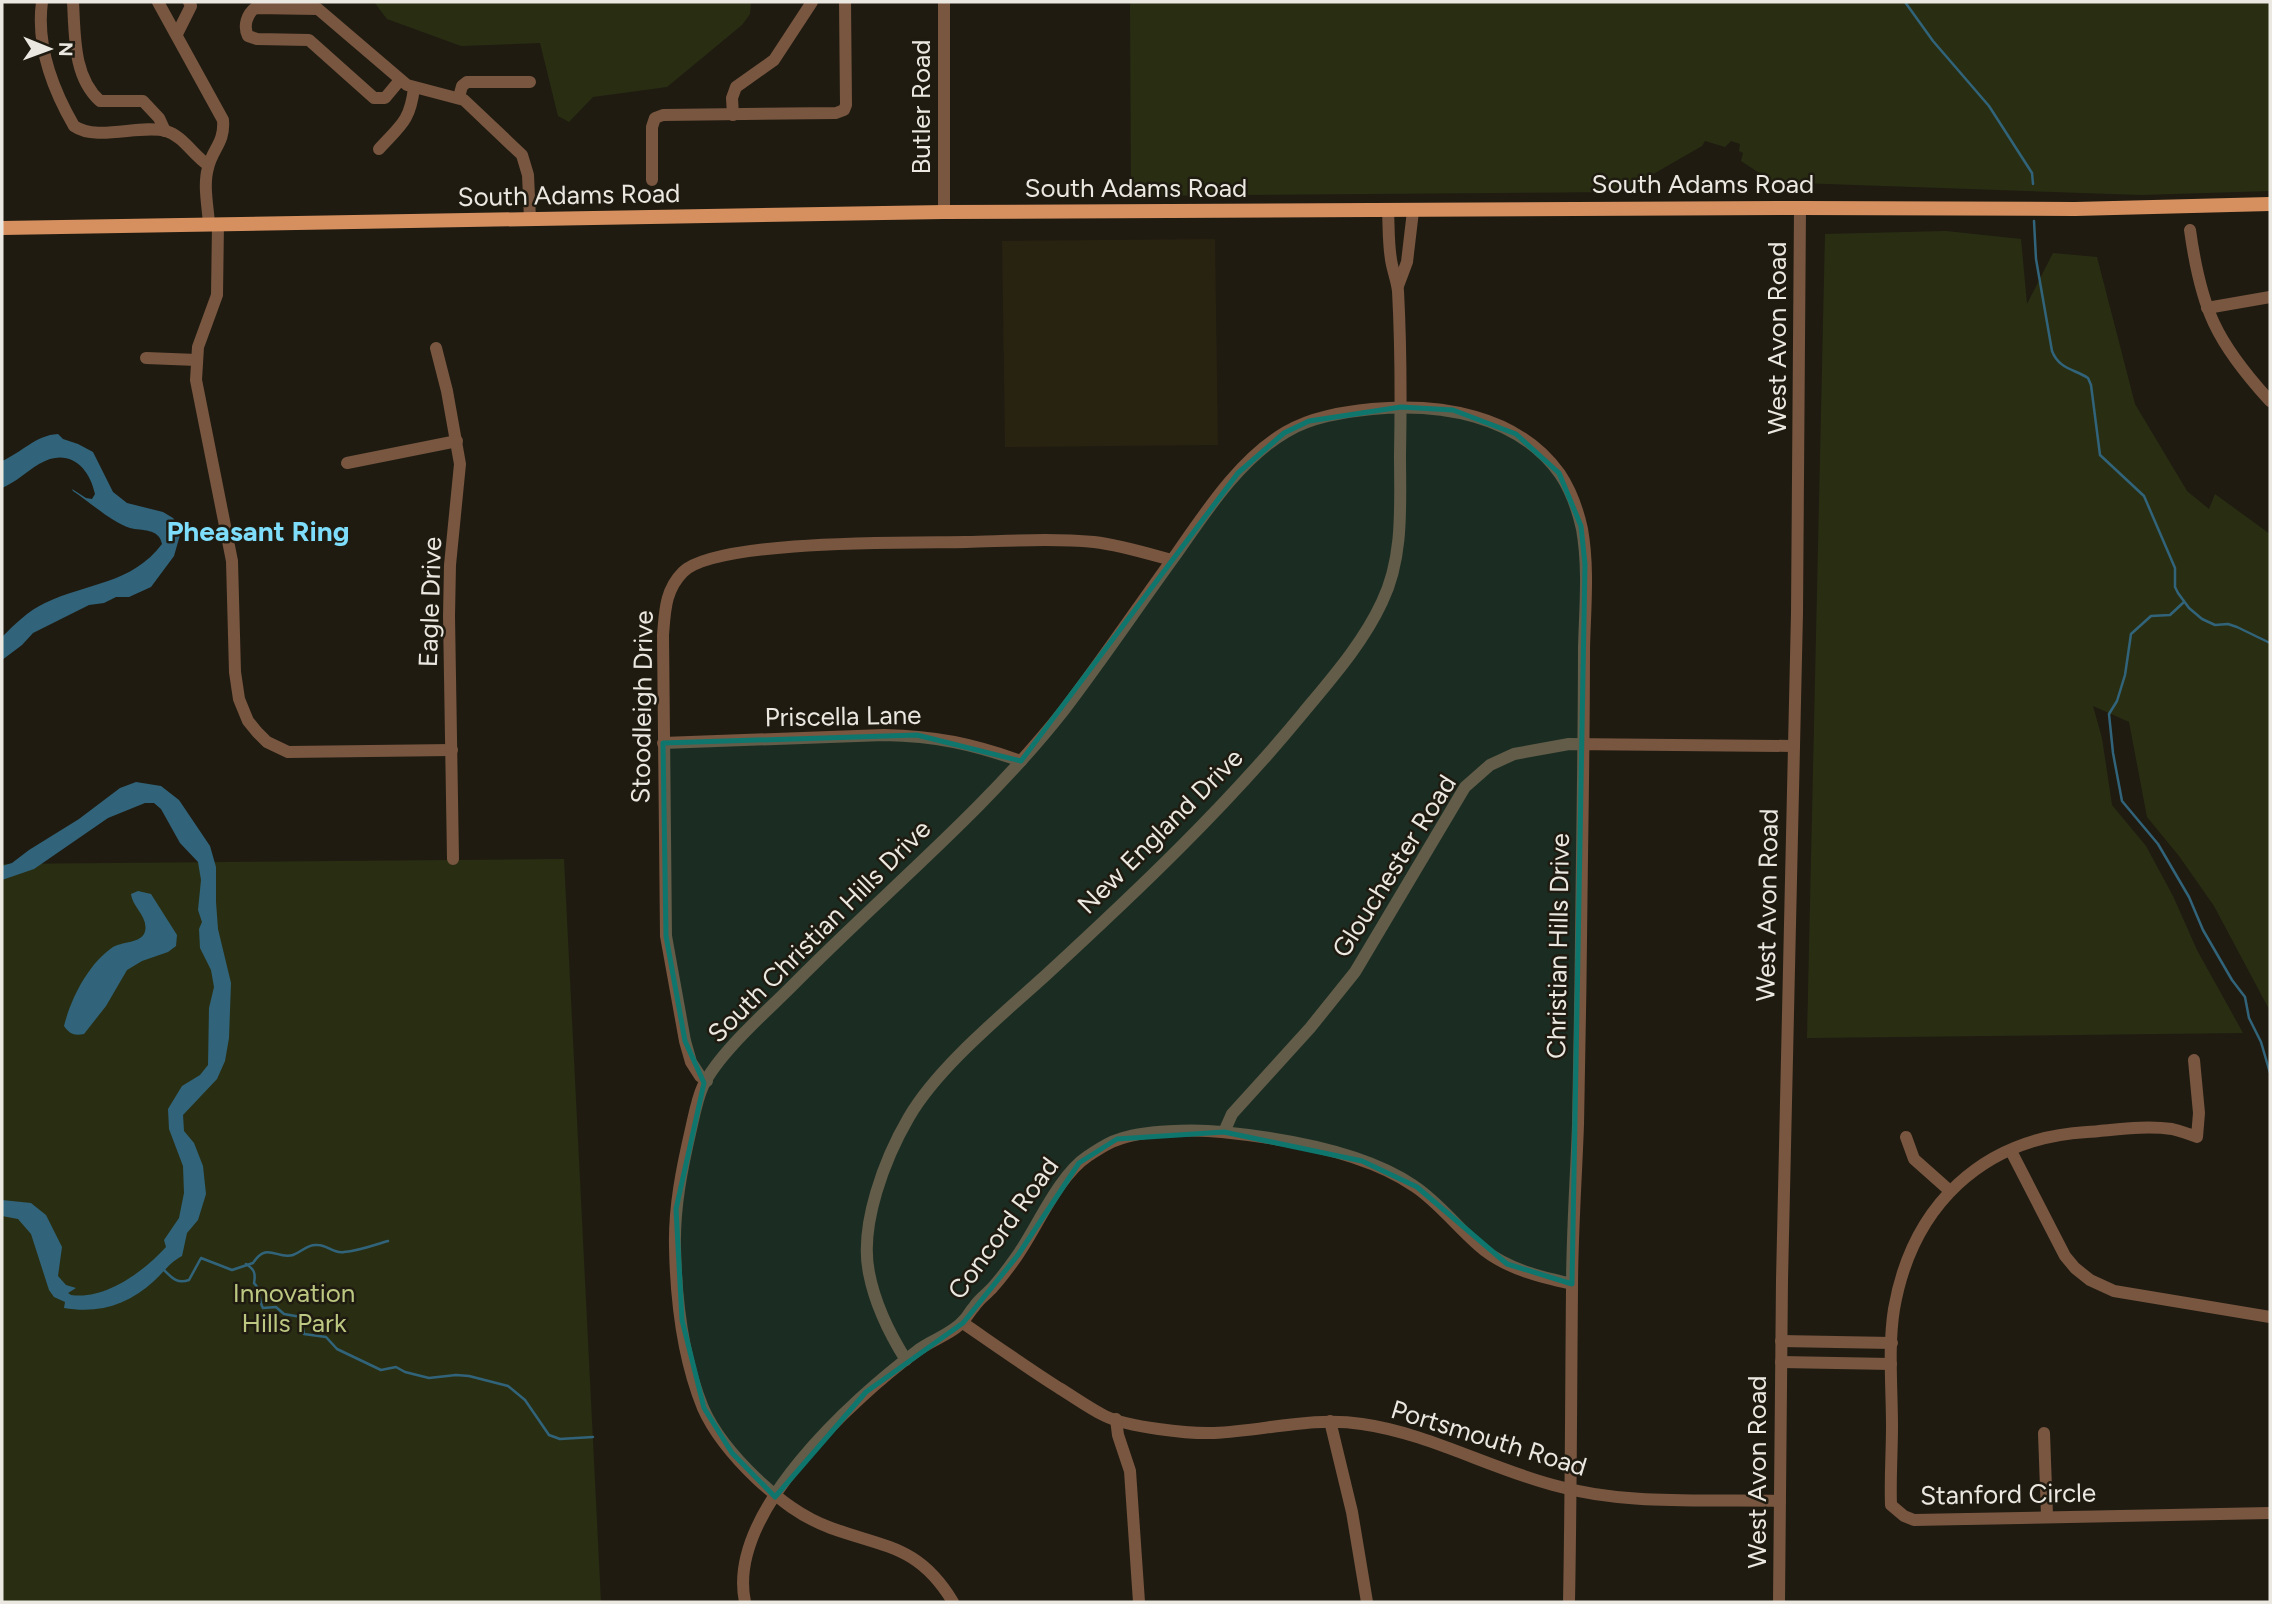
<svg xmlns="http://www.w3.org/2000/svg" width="2272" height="1604" viewBox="0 0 2272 1604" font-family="Figtree,sans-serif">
  <rect width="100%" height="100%" fill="#1f1b11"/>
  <path fill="#282211" d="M 1215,239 L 1218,445 L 1005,447 L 1002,241 Z"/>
  <g fill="#292e13">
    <path d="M 374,2 L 751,2 L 750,14 L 742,25 L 667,87 L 593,97 L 569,122 L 558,116 L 540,43 L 461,46 L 387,19 Z"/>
    <path d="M 1130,2 L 2270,2 L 2270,191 L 2141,195 L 1773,182 L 1741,161 L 1743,153 L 1739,151 L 1740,144 L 1731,141 L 1725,147 L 1705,141 L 1702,146 L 1622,192 L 1131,196 Z"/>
    <path d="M 1946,231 L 2021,239 L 2027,304 L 2053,253 L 2097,257 L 2135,404 L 2187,491 L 2209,509 L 2215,494 L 2270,534 L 2270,1011 L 2214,906 L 2179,856 L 2147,817 L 2129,722 L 2093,706 L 2102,738 L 2112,805 L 2146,846 L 2173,896 L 2197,950 L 2243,1033 L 1807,1038 L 1825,234 Z"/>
    <path d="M 564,859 L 601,1602 L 2,1602 L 2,864 Z"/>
  </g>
  <g fill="#31647a">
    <path d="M 58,434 L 63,439 L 78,444 L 93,452 L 113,492 L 127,503 L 163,512 L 173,518 L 179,526 L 180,535 L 174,556 L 151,587 L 129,597 L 116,597 L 104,603 L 89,605 L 33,633 L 22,645 L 2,660 L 2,637 C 15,624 28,611 45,603 C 87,583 132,584 162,544 C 159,528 142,531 130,528 C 111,522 90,502 73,491 L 72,489 L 86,498 L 92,499 L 95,494 C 89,465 67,447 39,464 C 26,472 16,482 2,488 L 2,461 C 21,453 36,435 58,434 Z"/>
    <path d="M 136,782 L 161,786 L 179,800 L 210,846 L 216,867 L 216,902 L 218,929 L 231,983 L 229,1038 L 225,1061 L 217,1079 L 183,1115 L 184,1131 L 194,1143 L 203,1166 L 206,1194 L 198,1220 L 187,1233 L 182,1256 C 169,1263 165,1271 154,1281 C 128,1305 99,1314 64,1308 L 65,1302 L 54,1297 L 49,1290 L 31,1234 L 18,1219 L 2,1216 L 2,1200 L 31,1203 L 46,1215 L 62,1247 L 58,1276 L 66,1285 L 76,1288 L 68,1293 L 71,1295 C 106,1300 144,1271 166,1247 L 164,1240 L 179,1218 L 184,1193 L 183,1166 L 169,1129 L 168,1109 L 182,1086 L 200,1075 L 208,1065 L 209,1008 L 214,987 L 211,970 L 200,948 L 199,929 L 202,922 L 198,910 L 201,880 L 198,862 L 180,843 L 161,809 L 154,803 L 145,803 L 108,818 L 34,869 L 2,880 L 2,866 L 12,863 L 29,850 L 79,819 L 120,788 Z"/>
    <path d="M 138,891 L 151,894 L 177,935 L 176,946 L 168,952 L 142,961 L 127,970 L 106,1006 L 84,1034 C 74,1036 70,1034 64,1026 C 71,998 89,963 113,947 C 121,942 139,943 144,934 C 151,919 132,907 131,894 Z"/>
  </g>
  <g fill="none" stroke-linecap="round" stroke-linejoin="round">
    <g stroke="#31647a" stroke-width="2.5">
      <path d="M 1905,2 L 1933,41 L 1989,106 L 2032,173 L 2033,184"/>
      <path d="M 2034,221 L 2036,259 L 2052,351 C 2059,369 2074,369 2088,378 L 2091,385 L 2100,455 L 2144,496 L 2175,568 L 2175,587 L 2178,593 L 2189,608 L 2202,619 L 2215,625 L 2228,624 L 2237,627 L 2270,643"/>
      <path d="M 2184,602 L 2170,615 L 2151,616 L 2131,634 L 2125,675 L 2117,701 L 2109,714 L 2113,753 L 2122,801 L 2158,844 L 2189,897 L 2203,930 L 2232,980 L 2245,997 L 2249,1018 L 2261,1042 L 2270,1073"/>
      <path d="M 246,1264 C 254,1269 256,1273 254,1283 C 262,1291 258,1300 263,1308 L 276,1307 L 284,1314 L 301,1317 L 304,1334 L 326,1337 L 337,1349 L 381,1370 L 396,1367 L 405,1372 L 429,1378 L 456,1375 L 469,1376 L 508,1386 L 525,1400 L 549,1435 L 560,1439 L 593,1437"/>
      <path d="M 164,1270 C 172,1278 177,1284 189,1280 L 201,1258 L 232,1270 L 253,1263 C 267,1241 277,1260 293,1255 C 302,1252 307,1244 318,1245 C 328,1245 333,1254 344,1252 C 359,1251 374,1245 388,1241"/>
    </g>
    <g stroke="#785640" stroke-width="12">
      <path d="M 42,2 C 36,46 52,88 74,126 C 97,142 140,124 166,131 C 183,136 193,155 208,165"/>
      <path d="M 73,2 C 75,35 73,77 100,101 L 143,101 L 159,118 L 165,131"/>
      <path d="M 158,2 L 223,120 C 225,143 212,149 208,168 C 203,185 208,207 209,224"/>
      <path d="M 944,2 L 944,212"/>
      <path d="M 177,34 L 191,6 L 189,2"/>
      <path d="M 400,80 L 385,98 L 374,98 L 309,40 L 257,39 L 248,36 C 243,26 247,14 255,8 L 318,9 L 407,85 L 464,100 L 522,155 L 528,175 L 530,219"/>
      <path d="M 459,97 L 462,86 L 467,82 L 530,82"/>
      <path d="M 733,115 L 732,98 L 736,87 L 774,60 L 812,2"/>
      <path d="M 379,149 C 401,125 410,121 414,88"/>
      <path d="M 652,180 L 652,127 L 655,118 L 663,115 L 836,113 L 844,110 L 846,105 L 845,2"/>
      <path d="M 218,224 L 217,295 L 198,347 L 196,380 L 232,561 L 235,672 L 239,699 L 248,721 L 257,732 L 267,742 L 288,752 L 452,750"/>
      <path d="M 2190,230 C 2201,309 2216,342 2270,401"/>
      <path d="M 1398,286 L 1407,262 L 1413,211"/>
      <path d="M 2207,308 L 2270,297"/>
      <path d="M 436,348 L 447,391 L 460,464 L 450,565 L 449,616 L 453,859"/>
      <path d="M 146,358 L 197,360"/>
      <path d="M 347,463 L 457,441"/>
      <path d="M 663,743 L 884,735 C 937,736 972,744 1021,761"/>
      <path d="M 2194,1060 L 2199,1113 L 2197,1137 C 2189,1134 2180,1131 2172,1129 C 2144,1125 2115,1130 2087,1132 C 1982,1138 1912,1206 1894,1309 C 1888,1347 1892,1388 1892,1426 C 1892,1452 1890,1479 1891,1505 L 1904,1516 L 1914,1520 L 2270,1513"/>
      <path d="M 707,1081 L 700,1076 L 691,1062 L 685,1041 L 666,936 L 663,635 C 665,611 665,590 683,572 C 716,539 915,543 966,542 C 1009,541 1051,538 1094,542 C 1120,545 1146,553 1171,560"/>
      <path d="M 1224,1132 L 1232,1114 L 1310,1028 L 1355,972 L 1465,787 L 1490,765 L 1514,754 L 1569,744 L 1794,746"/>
      <path d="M 1906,1137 L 1914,1159 L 1950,1191"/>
      <path d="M 2011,1151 L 2065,1256 L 2075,1268 L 2090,1280 L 2114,1291 L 2270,1317"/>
      <path d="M 963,1323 C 995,1345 1026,1367 1059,1388 C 1074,1397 1089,1408 1105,1416 C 1128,1427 1188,1434 1214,1433 C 1264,1431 1312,1416 1362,1424 C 1427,1433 1489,1468 1553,1485 C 1627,1506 1705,1499 1780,1501"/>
      <path d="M 1781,1341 L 1892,1343"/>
      <path d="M 906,1360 C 889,1333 875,1304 869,1273 C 859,1225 885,1158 909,1117 C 938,1067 1002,1015 1046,975 C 1136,892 1225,808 1303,713 C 1332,678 1363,643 1382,602 C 1404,557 1400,504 1400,455 C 1401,401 1401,346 1398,291 C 1397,282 1394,274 1392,265 C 1388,247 1389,228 1388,211"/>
      <path d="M 1781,1362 L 1891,1364"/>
      <path d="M 1116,1419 L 1118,1435 L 1130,1471 L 1139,1602"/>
      <path d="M 1330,1421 L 1352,1512 L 1367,1602"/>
      <path d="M 2044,1433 L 2047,1516"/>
      <path d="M 745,1602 C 726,1513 853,1399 917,1351 C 931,1340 953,1334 964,1320 C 968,1316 970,1311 974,1307 C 979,1299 987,1294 993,1287 C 1002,1277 1010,1266 1017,1256 C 1038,1226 1058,1176 1088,1156 C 1096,1151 1107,1143 1117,1140 C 1142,1130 1196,1129 1222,1132 C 1281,1138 1365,1152 1414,1186 C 1440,1203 1460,1231 1484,1250 C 1510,1270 1541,1277 1572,1284"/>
      <path d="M 953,1602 C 919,1546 887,1548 831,1528 C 801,1517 780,1500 757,1479 C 736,1459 715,1435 703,1408 C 683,1359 676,1300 675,1247 C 674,1207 682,1168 691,1129 C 694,1116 697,1099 703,1086 C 719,1053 765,1013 792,986 C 882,894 984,812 1064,710 C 1103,659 1139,605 1177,553 C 1207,510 1240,459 1286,432 C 1311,417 1343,412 1372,409 C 1439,403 1517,414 1560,474 C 1570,489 1578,511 1582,529 C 1589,568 1585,609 1584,648 C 1584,718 1583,787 1582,857 C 1581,946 1580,1036 1578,1125 C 1576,1180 1572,1235 1572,1289 C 1571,1394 1571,1498 1569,1602"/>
      <path d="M 1779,1602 L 1782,1280 L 1797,613 L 1800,208"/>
    </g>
    <path stroke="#d69060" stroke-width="14" d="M 2,228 L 944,212 L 1800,208 L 2075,209 L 2270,204"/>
  </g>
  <path fill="#0f766e" fill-opacity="0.2" stroke="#0f766e" stroke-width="5" stroke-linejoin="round" d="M 1401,407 L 1453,410 L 1516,434 L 1559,473 L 1581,526 L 1585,564 L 1572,1284 L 1507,1264 L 1417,1187 L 1362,1161 L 1224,1132 L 1117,1139 L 1079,1163 L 1018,1255 L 963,1323 L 866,1392 L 775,1497 L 732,1453 L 704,1408 L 682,1320 L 676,1209 L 704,1083 L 685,1041 L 666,936 L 663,743 L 917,735 L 1021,761 L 1238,473 L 1284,433 L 1309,421 Z"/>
  <g text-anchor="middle" stroke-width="5" stroke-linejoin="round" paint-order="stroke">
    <g font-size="26" fill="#ebe8e1" stroke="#1f1b11">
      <text transform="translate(921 107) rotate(-90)" y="9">Butler Road</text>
      <text x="1703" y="193">South Adams Road</text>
      <text x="1136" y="197">South Adams Road</text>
      <text transform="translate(569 195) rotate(-1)" y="9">South Adams Road</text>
      <text transform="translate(1777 338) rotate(-90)" y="9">West Avon Road</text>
      <text transform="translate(430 602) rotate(-88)" y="9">Eagle Drive</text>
      <text transform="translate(642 707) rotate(-89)" y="9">Stoodleigh Drive</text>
      <text transform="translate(843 716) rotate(-1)" y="9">Priscella Lane</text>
      <text transform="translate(1160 831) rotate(-45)" y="9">New England Drive</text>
      <text transform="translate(1394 866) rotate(-58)" y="9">Glouchester Road</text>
      <text transform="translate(1767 905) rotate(-89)" y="9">West Avon Road</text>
      <text transform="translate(819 931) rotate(-45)" y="9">South Christian Hills Drive</text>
      <text transform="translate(1558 946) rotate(-89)" y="9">Christian Hills Drive</text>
      <text transform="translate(1003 1228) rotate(-54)" y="9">Concord Road</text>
      <text transform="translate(1489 1438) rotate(17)" y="9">Portsmouth Road</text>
      <text transform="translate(1757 1472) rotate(-90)" y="9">West Avon Road</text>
      <text transform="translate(2008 1494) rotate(-1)" y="9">Stanford Circle</text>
    </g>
    <g font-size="26" fill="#bcc881" stroke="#1f1b11">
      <text x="294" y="1302">Innovation<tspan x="294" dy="30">Hills Park</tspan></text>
    </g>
    <g font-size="28" font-weight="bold" fill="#7dddfb" stroke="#1f1b11">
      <text x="258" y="541">Pheasant Ring</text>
    </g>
  </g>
  <rect width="2272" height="1604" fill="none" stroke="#ebe8e1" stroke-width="7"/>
  <g transform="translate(49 49) rotate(91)" stroke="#1f1b11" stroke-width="5" paint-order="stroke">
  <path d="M0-5L12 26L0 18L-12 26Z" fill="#ebe8e1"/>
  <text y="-10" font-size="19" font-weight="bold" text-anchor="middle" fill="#ebe8e1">N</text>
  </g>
</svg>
